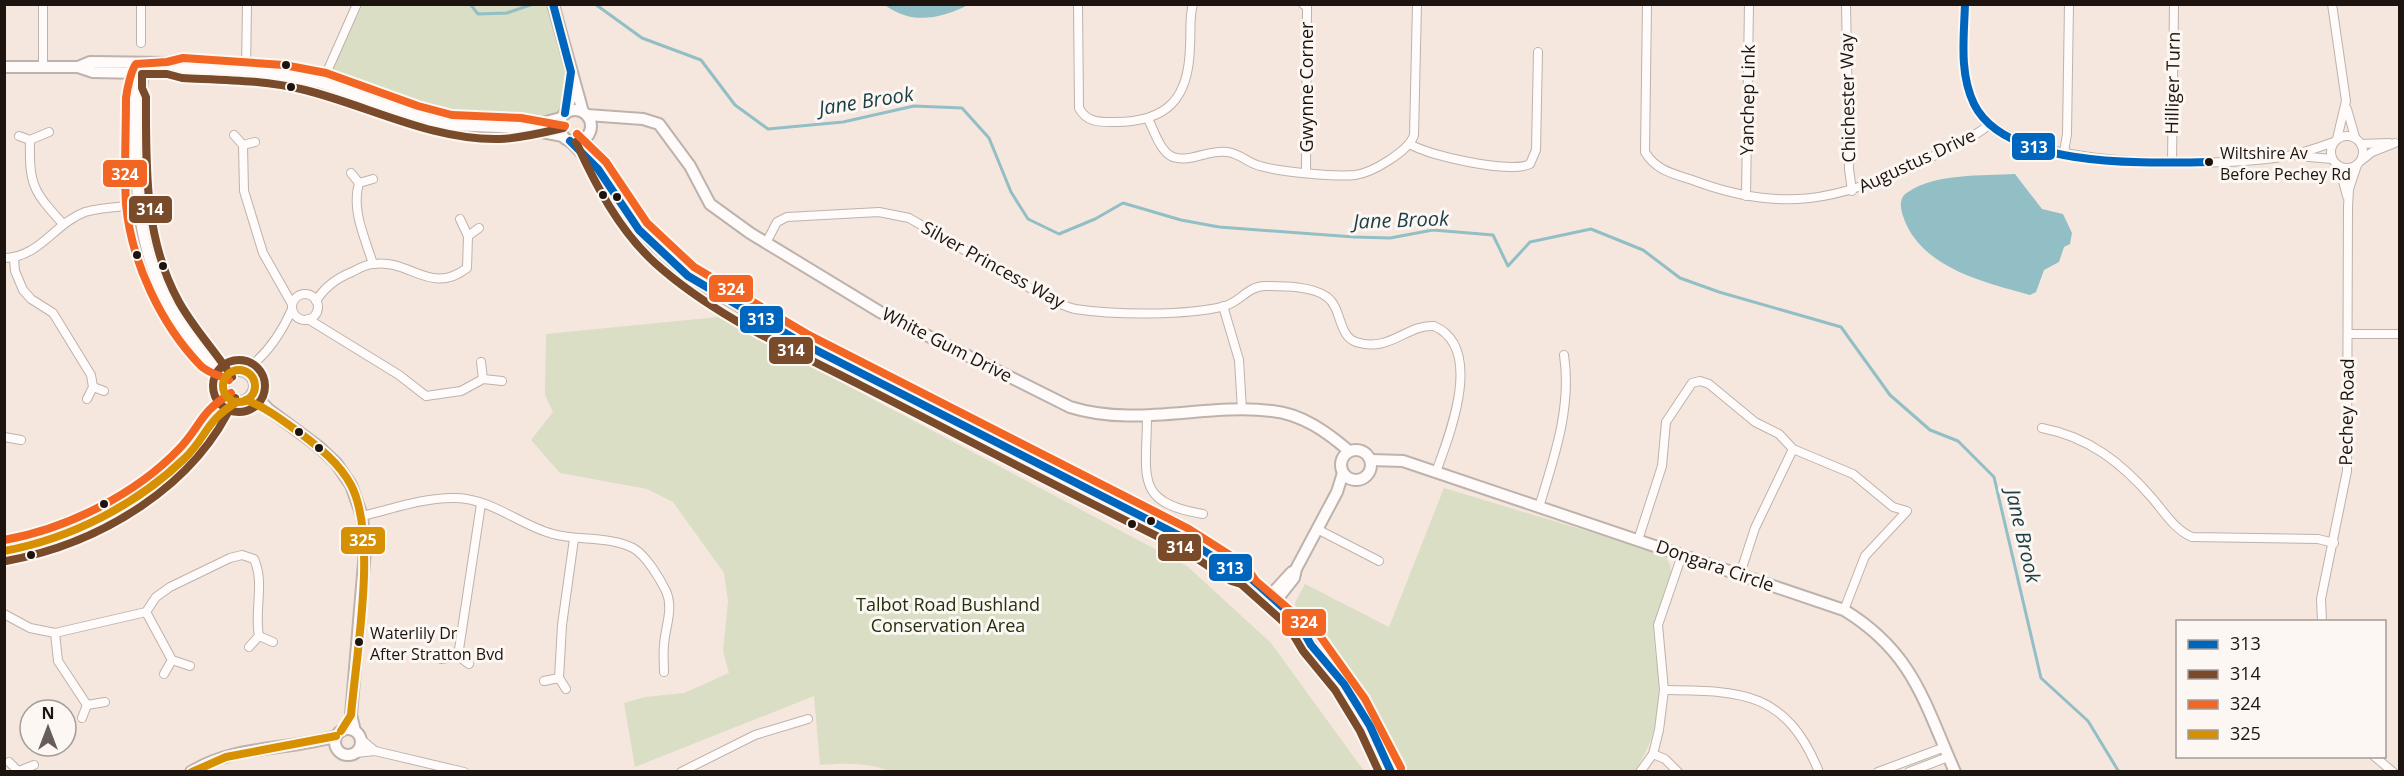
<svg xmlns="http://www.w3.org/2000/svg" width="2404" height="776" viewBox="0 0 2404 776" font-family="'Open Sans',sans-serif">
  <rect width="100%" height="100%" fill="#f5e7de"/>
  <g fill="#dadec4">
    <path d="M 363,4 L 553,5 L 572,68 L 560,110 L 554,114 L 526,122 L 479,122 L 422,111 L 339,81 L 334,74 L 334,65 Z"/>
    <path d="M 718,317 L 1187,566 L 1271,643 L 1364,771 L 892,772 C 868,762 845,763 820,765 L 814,696 L 635,767 L 624,703 L 645,697 L 684,693 L 729,673 L 723,651 L 728,601 L 724,573 L 673,502 L 647,489 L 560,473 L 531,440 L 553,412 L 545,395 L 546,334 Z"/>
    <path d="M 1444,488 L 1660,553 C 1687,569 1656,605 1654,629 C 1653,642 1656,657 1658,670 C 1661,707 1656,742 1634,771 L 1402,771 C 1381,725 1357,683 1325,643 C 1317,633 1296,616 1295,603 L 1305,584 L 1389,627 Z"/>
  </g>
  <g fill="#92bfc6">
    <path d="M 885,5 L 968,5 C 940,19 911,25 885,5 Z"/>
    <path d="M 2015,174 L 2042,209 L 2063,214 L 2072,233 L 2070,244 L 2064,247 L 2059,262 L 2044,270 L 2036,292 L 2030,295 C 1984,282 1920,268 1903,216 C 1900,207 1899,197 1908,192 C 1936,173 1982,176 2015,174 Z"/>
  </g>
  <g fill="none" stroke-linecap="round" stroke-linejoin="round">
    <g stroke="#92bfc6" stroke-width="3">
      <path d="M 470,4 L 478,14 L 507,13 L 533,4"/>
      <path d="M 595,4 L 642,38 L 701,60 L 735,105 L 768,129 L 843,122 L 914,106 L 962,108 L 989,138 L 1011,192 L 1028,219 L 1059,234 L 1095,219 L 1123,203 L 1181,220 L 1219,227 L 1354,237 L 1390,238 L 1433,230 L 1493,235 L 1508,266 L 1530,242 L 1591,229 L 1643,250 L 1680,278 L 1719,292 L 1841,327 L 1890,395 L 1930,430 L 1958,441 L 1994,477 L 2041,678 L 2088,721 L 2119,772"/>
    </g>
    <defs>
      <g id="street">
        <path d="M 43,4 L 43,67"/>
        <path d="M 141,4 L 141,43"/>
        <path d="M 1078,4 L 1079,108 C 1087,123 1100,122 1115,122 C 1168,122 1189,98 1190,46 C 1191,33 1189,17 1193,4"/>
        <path d="M 1303,4 L 1307,7 L 1306,172"/>
        <path d="M 1647,4 L 1645,152 C 1656,171 1675,174 1695,181 C 1781,213 1839,201 1920,162 C 1945,151 1968,141 1989,125"/>
        <path d="M 1846,4 L 1849,169 L 1852,191"/>
        <path d="M 1965,4 C 1964,41 1957,84 1981,115 C 2023,170 2216,167 2281,157 C 2299,155 2317,148 2334,142"/>
        <path d="M 2332,4 L 2346,101 L 2337,139"/>
        <path d="M 246,70 L 247,4"/>
        <path d="M 322,83 L 357,4"/>
        <path d="M 2347,109 L 2355,137"/>
        <path d="M 1148,119 C 1154,130 1160,152 1173,157 C 1190,163 1209,149 1227,152 C 1239,153 1248,163 1260,166 C 1281,172 1334,177 1355,175 C 1372,173 1409,151 1414,135 L 1417,4"/>
        <path d="M 234,135 L 243,145"/>
        <circle cx="2347" cy="152" r="16"/>
        <path d="M 19,136 L 30,140 L 49,132"/>
        <path d="M 30,140 C 29,185 33,191 63,224"/>
        <path d="M 255,142 L 243,145 L 244,191 L 263,253 L 292,304"/>
        <path d="M 1410,144 C 1428,156 1512,174 1530,164 L 1536,150 L 1538,52"/>
        <path d="M 2361,144 L 2389,143"/>
        <path d="M 2064,152 L 2067,134 L 2069,4"/>
        <path d="M 2298,156 L 2332,159"/>
        <path d="M 2362,160 L 2372,152 L 2395,143"/>
        <path d="M 2172,162 L 2174,4"/>
        <path d="M 2339,166 L 2347,196"/>
        <path d="M 351,173 L 359,183 L 373,179"/>
        <path d="M 359,183 C 351,210 365,238 373,264"/>
        <path d="M 1746,196 L 1749,4"/>
        <path d="M 468,236 L 479,228"/>
        <path d="M 766,243 L 777,222 L 787,217 L 879,212 L 909,218 L 1049,299 C 1057,302 1066,307 1075,309 C 1114,315 1187,316 1225,306 C 1240,302 1248,286 1265,286 C 1283,286 1313,286 1327,297 C 1342,308 1338,336 1356,342 C 1390,353 1407,324 1434,326 C 1485,348 1449,436 1436,472"/>
        <path d="M 4,258 C 39,258 55,223 85,212 C 102,207 120,207 137,205"/>
        <path d="M 14,258 L 15,271 L 23,290 L 31,299 L 53,313 L 91,375 L 93,387 L 87,399"/>
        <circle cx="305" cy="307" r="13"/>
        <path d="M 316,301 C 324,288 337,278 352,272 C 358,269 366,264 374,264 C 410,259 431,296 467,268 L 468,236 L 460,219"/>
        <path d="M 1223,306 L 1239,360 L 1242,410"/>
        <path d="M 308,319 L 399,375 L 426,396 L 461,391 L 483,379 L 481,362"/>
        <path d="M 2348,334 L 2400,334"/>
        <path d="M 244,371 C 266,356 281,334 292,309"/>
        <path d="M 252,378 L 256,362"/>
        <path d="M 483,379 L 502,381"/>
        <path d="M 93,387 L 104,391"/>
        <path d="M 1147,416 C 1147,475 1133,503 1203,514"/>
        <path d="M 2042,428 C 2089,437 2122,463 2153,499 C 2164,512 2175,530 2192,537 L 2318,539 L 2334,543"/>
        <path d="M 4,437 L 21,440"/>
        <path d="M 1539,507 C 1554,458 1572,407 1564,355"/>
        <path d="M 362,516 C 392,509 425,497 456,498 C 493,499 521,526 553,534 C 578,541 610,536 633,548 C 646,555 660,579 666,591 C 674,609 665,627 664,645 C 663,654 664,663 664,672"/>
        <path d="M 1317,529 L 1379,561"/>
        <path d="M 1638,540 L 1662,466 L 1666,422 L 1692,383 L 1700,381 L 1709,384 L 1755,422 L 1779,434 L 1793,449 L 1853,474 L 1893,507 L 1907,511 L 1865,556 L 1844,610"/>
        <path d="M 1740,574 L 1755,528 L 1793,449"/>
        <path d="M 146,612 L 172,660 L 190,666"/>
        <path d="M 4,614 L 30,628 L 55,633 L 146,612 L 156,597 L 170,587 L 230,558 L 242,555 L 254,559 C 265,583 254,610 259,636"/>
        <path d="M 2322,622 L 2321,599 L 2347,471 L 2348,207 L 2349,189 L 2357,165"/>
        <path d="M 55,633 L 58,661 L 87,705"/>
        <path d="M 249,647 L 259,636 L 273,642"/>
        <path d="M 458,656 L 481,504"/>
        <path d="M 441,659 L 458,656 L 469,664"/>
        <path d="M 164,674 L 172,660"/>
        <path d="M 559,678 L 562,625 L 574,539"/>
        <path d="M 544,681 L 559,678 L 566,689"/>
        <path d="M 1664,690 C 1740,691 1786,690 1819,772"/>
        <path d="M 87,705 L 105,702"/>
        <path d="M 82,718 L 87,705"/>
        <path d="M 362,740 L 375,751"/>
        <path d="M 356,753 L 375,751 L 464,772"/>
        <path d="M 1653,754 L 1665,759 L 1678,772"/>
        <path d="M 2374,756 L 2393,772"/>
        <path d="M 9,762 L 19,772"/>
        <path d="M 19,771 L 34,765"/>
        <path d="M 681,772 L 755,735 L 808,719"/>
        <path d="M 1640,772 L 1653,754 L 1659,730 L 1664,690 L 1658,625 L 1682,555"/>
        <path d="M 1878,772 L 1945,747"/>
        <path d="M 1909,772 L 1948,757"/>
      </g>
      <g id="secondary">
        <path d="M 553,4 L 583,112"/>
        <path d="M 132,63 L 132,91 L 136,98 C 135,169 133,235 166,300 C 181,330 206,354 223,383"/>
        <path d="M 4,67 L 78,67 L 93,72 L 142,73 L 169,73 L 183,68"/>
        <path d="M 78,67 L 90,62 L 169,63 L 183,68 L 282,75 L 322,83 L 415,116 L 450,125 L 521,128 L 563,136"/>
        <path d="M 136,98 L 141,90 L 143,67"/>
        <circle cx="575" cy="126" r="16"/>
        <path d="M 565,113 L 570,100 L 572,74"/>
        <path d="M 587,115 L 643,119 L 659,124 L 690,166 L 710,204 L 750,233 L 880,312 L 1070,407 C 1136,428 1205,403 1272,411 C 1302,414 1327,432 1349,451"/>
        <path d="M 527,127 L 561,118"/>
        <path d="M 570,141 L 598,169 L 639,230 L 662,254 L 688,276 L 802,343 L 1184,538 L 1237,572 L 1246,574 L 1297,620 C 1304,643 1330,664 1344,684 C 1363,711 1378,741 1391,772"/>
        <circle cx="239" cy="386" r="16"/>
        <path d="M 253,393 L 268,409 L 319,447 L 336,463 L 351,485 L 362,516 L 365,551 L 351,715 L 355,731"/>
        <circle cx="1356" cy="465" r="15"/>
        <path d="M 1371,460 L 1403,461 L 1844,610 C 1913,652 1924,702 1955,772"/>
        <path d="M 4,551 C 57,546 150,495 187,456 C 203,438 216,416 225,394"/>
        <path d="M 1237,572 L 1240,581 L 1265,601 L 1290,625 L 1300,629"/>
        <path d="M 1268,598 L 1292,572"/>
        <path d="M 1271,607 L 1294,578 L 1296,569 L 1337,492 L 1343,473"/>
        <circle cx="348" cy="742" r="13"/>
        <path d="M 191,772 C 236,744 288,751 336,736"/>
      </g>
    </defs>
    <use href="#street" stroke="#bdb3ac" stroke-width="10"/>
    <use href="#secondary" stroke="#bdb3ac" stroke-width="14"/>
    <use href="#street" stroke="#fefbfa" stroke-width="8"/>
    <use href="#secondary" stroke="#fefbfa" stroke-width="10"/>
    <defs>
      <g id="bus-1">
        <path d="M 553,4 L 571,72 L 565,113"/>
        <path d="M 1965,4 C 1964,37 1959,73 1974,104 C 2006,169 2147,163 2209,162"/>
        <path d="M 570,141 L 598,169 L 639,230 L 688,276 L 802,343 L 1184,538 L 1237,572 L 1246,574 L 1297,620 L 1311,645 L 1344,684 L 1370,726 L 1391,772"/>
      </g>
      <g id="bus-2">
        <path d="M 576,142 C 596,186 619,230 655,263 C 715,317 792,350 862,386 C 968,440 1073,495 1179,547 L 1231,581 L 1241,584 L 1288,626 L 1303,651 L 1335,690 L 1360,731 L 1379,772"/>
        <circle cx="239" cy="386" r="26"/>
        <path d="M 232,377 C 216,352 194,329 179,302 C 144,239 146,167 146,97 L 142,88 L 142,74 L 167,74 L 182,78 C 223,80 265,80 305,90 C 369,106 433,141 500,139 C 522,138 542,133 563,128"/>
        <path d="M 6,561 C 99,544 196,487 235,398"/>
      </g>
      <g id="bus-3">
        <path d="M 577,134 L 606,162 L 647,223 L 694,267 L 807,334 L 1189,529 L 1244,564 L 1256,581 L 1320,636 L 1365,699 L 1401,768"/>
        <path d="M 229,380 C 221,376 208,373 201,366 C 161,325 131,261 126,204 C 124,169 126,133 126,98 C 127,90 131,70 136,64 L 167,62 L 183,58 L 284,65 L 326,73 L 418,106 L 452,115 L 521,118 L 565,126"/>
        <path d="M 4,540 C 66,529 135,495 179,449 C 201,426 199,413 231,393"/>
      </g>
      <g id="bus-4">
        <circle cx="239" cy="386" r="16"/>
        <path d="M 246,400 C 267,408 282,420 300,433 C 320,448 339,463 351,485 C 378,537 356,655 351,715 L 341,731"/>
        <path d="M 4,551 C 70,539 136,505 184,459 C 207,437 205,421 237,402"/>
        <path d="M 192,772 L 226,757 L 336,736"/>
      </g>
    </defs>
    <use href="#bus-1" stroke="#fcf7f3" stroke-width="12"/>
    <use href="#bus-2" stroke="#fcf7f3" stroke-width="12"/>
    <use href="#bus-3" stroke="#fcf7f3" stroke-width="12"/>
    <use href="#bus-4" stroke="#fcf7f3" stroke-width="12"/>
    <use href="#bus-1" stroke="#0065bd" stroke-width="8"/>
    <use href="#bus-2" stroke="#7a4b2a" stroke-width="8"/>
    <use href="#bus-3" stroke="#f26522" stroke-width="8"/>
    <use href="#bus-4" stroke="#d69002" stroke-width="8"/>
  </g>
  <g fill="#1d140f" stroke="#fcf7f3" stroke-width="2">
    <circle cx="286" cy="65" r="5"/>
    <circle cx="291" cy="87" r="5"/>
    <circle cx="2209" cy="162" r="5"/>
    <circle cx="603" cy="195" r="5"/>
    <circle cx="617" cy="197" r="5"/>
    <circle cx="137" cy="255" r="5"/>
    <circle cx="163" cy="266" r="5"/>
    <circle cx="299" cy="432" r="5"/>
    <circle cx="319" cy="448" r="5"/>
    <circle cx="104" cy="504" r="5"/>
    <circle cx="1151" cy="521" r="5"/>
    <circle cx="1132" cy="524" r="5"/>
    <circle cx="31" cy="555" r="5"/>
    <circle cx="359" cy="642" r="5"/>
  </g>
  <g text-anchor="middle" stroke-width="6" stroke-linejoin="round" paint-order="stroke">
    <g font-size="16" fill="#1d140f" stroke="#fcf7f3" text-anchor="start">
      <text x="2220" y="159">Wiltshire Av<tspan x="2220" dy="21">Before Pechey Rd</tspan></text>
      <text x="370" y="639">Waterlily Dr<tspan x="370" dy="21">After Stratton Bvd</tspan></text>
    </g>
    <g font-size="18" fill="#1d140f" stroke="#fcf7f3">
      <text transform="translate(2173 83) rotate(-89)" y="6">Hilliger Turn</text>
      <text transform="translate(1307 87) rotate(-90)" y="6">Gwynne Corner</text>
      <text transform="translate(1848 98) rotate(-91)" y="6">Chichester Way</text>
      <text transform="translate(1748 100) rotate(-89)" y="6">Yanchep Link</text>
      <text transform="translate(1917 161) rotate(-25)" y="6">Augustus Drive</text>
      <text transform="translate(993 265) rotate(29)" y="6">Silver Princess Way</text>
      <text transform="translate(947 345) rotate(27)" y="6">White Gum Drive</text>
      <text transform="translate(2347 412) rotate(-89)" y="6">Pechey Road</text>
      <text transform="translate(1715 566) rotate(19)" y="6">Dongara Circle</text>
    </g>
    <g font-size="18" fill="#22310d" stroke="#fcf7f3">
      <text x="948" y="611">Talbot Road Bushland<tspan x="948" dy="21">Conservation Area</tspan></text>
    </g>
    <g font-size="20" font-style="italic" fill="#1b3d44" stroke="#fcf7f3">
      <text transform="translate(866 101) rotate(-9)" y="7">Jane Brook</text>
      <text transform="translate(1401 220) rotate(-2)" y="7">Jane Brook</text>
      <text transform="translate(2023 536) rotate(77)" y="7">Jane Brook</text>
    </g>
  </g>
  <g stroke="#fcf7f3" stroke-width="2">
    <rect x="2011" y="132" width="45" height="29" rx="6" fill="#0065bd"/>
    <rect x="102" y="159" width="46" height="29" rx="6" fill="#f26522"/>
    <rect x="128" y="195" width="45" height="29" rx="6" fill="#7a4b2a"/>
    <rect x="708" y="274" width="46" height="29" rx="6" fill="#f26522"/>
    <rect x="739" y="305" width="45" height="29" rx="6" fill="#0065bd"/>
    <rect x="768" y="336" width="46" height="29" rx="6" fill="#7a4b2a"/>
    <rect x="340" y="526" width="46" height="29" rx="6" fill="#d69002"/>
    <rect x="1157" y="533" width="45" height="29" rx="6" fill="#7a4b2a"/>
    <rect x="1208" y="553" width="45" height="29" rx="6" fill="#0065bd"/>
    <rect x="1281" y="608" width="46" height="29" rx="6" fill="#f26522"/>
  </g>
  <g font-size="16" text-anchor="middle" font-weight="bold" fill="#fff">
    <text x="2034" y="153">313</text>
    <text x="125" y="180">324</text>
    <text x="150" y="215">314</text>
    <text x="731" y="295">324</text>
    <text x="761" y="325">313</text>
    <text x="791" y="356">314</text>
    <text x="363" y="546">325</text>
    <text x="1180" y="553">314</text>
    <text x="1230" y="574">313</text>
    <text x="1304" y="628">324</text>
  </g>
  <rect width="2404" height="776" fill="none" stroke="#1d140f" stroke-width="12"/>
  <rect x="2176" y="620" width="210" height="138" fill="#fcf7f3" stroke="#a39c98" stroke-width="1.5"/>
  <rect x="2188" y="640" width="30" height="9" fill="#0065bd" stroke="#a39c98" stroke-width="1.5"/>
  <text x="2230" y="650" font-size="18" fill="#1d140f">313</text>
  <rect x="2188" y="670" width="30" height="9" fill="#7a4b2a" stroke="#a39c98" stroke-width="1.5"/>
  <text x="2230" y="680" font-size="18" fill="#1d140f">314</text>
  <rect x="2188" y="700" width="30" height="9" fill="#f26522" stroke="#a39c98" stroke-width="1.5"/>
  <text x="2230" y="710" font-size="18" fill="#1d140f">324</text>
  <rect x="2188" y="730" width="30" height="9" fill="#d69002" stroke="#a39c98" stroke-width="1.5"/>
  <text x="2230" y="740" font-size="18" fill="#1d140f">325</text>
  <g transform="translate(48 728)"><circle r="28" fill="#fcf7f3" stroke="#a39c98" stroke-width="1.5"/>
  <path d="M0-4.5L10 22L0 15L-10 22Z" fill="#695e57"/>
  <text y="-9" font-size="16" font-weight="bold" text-anchor="middle" fill="#1d140f">N</text>
  </g>
</svg>
